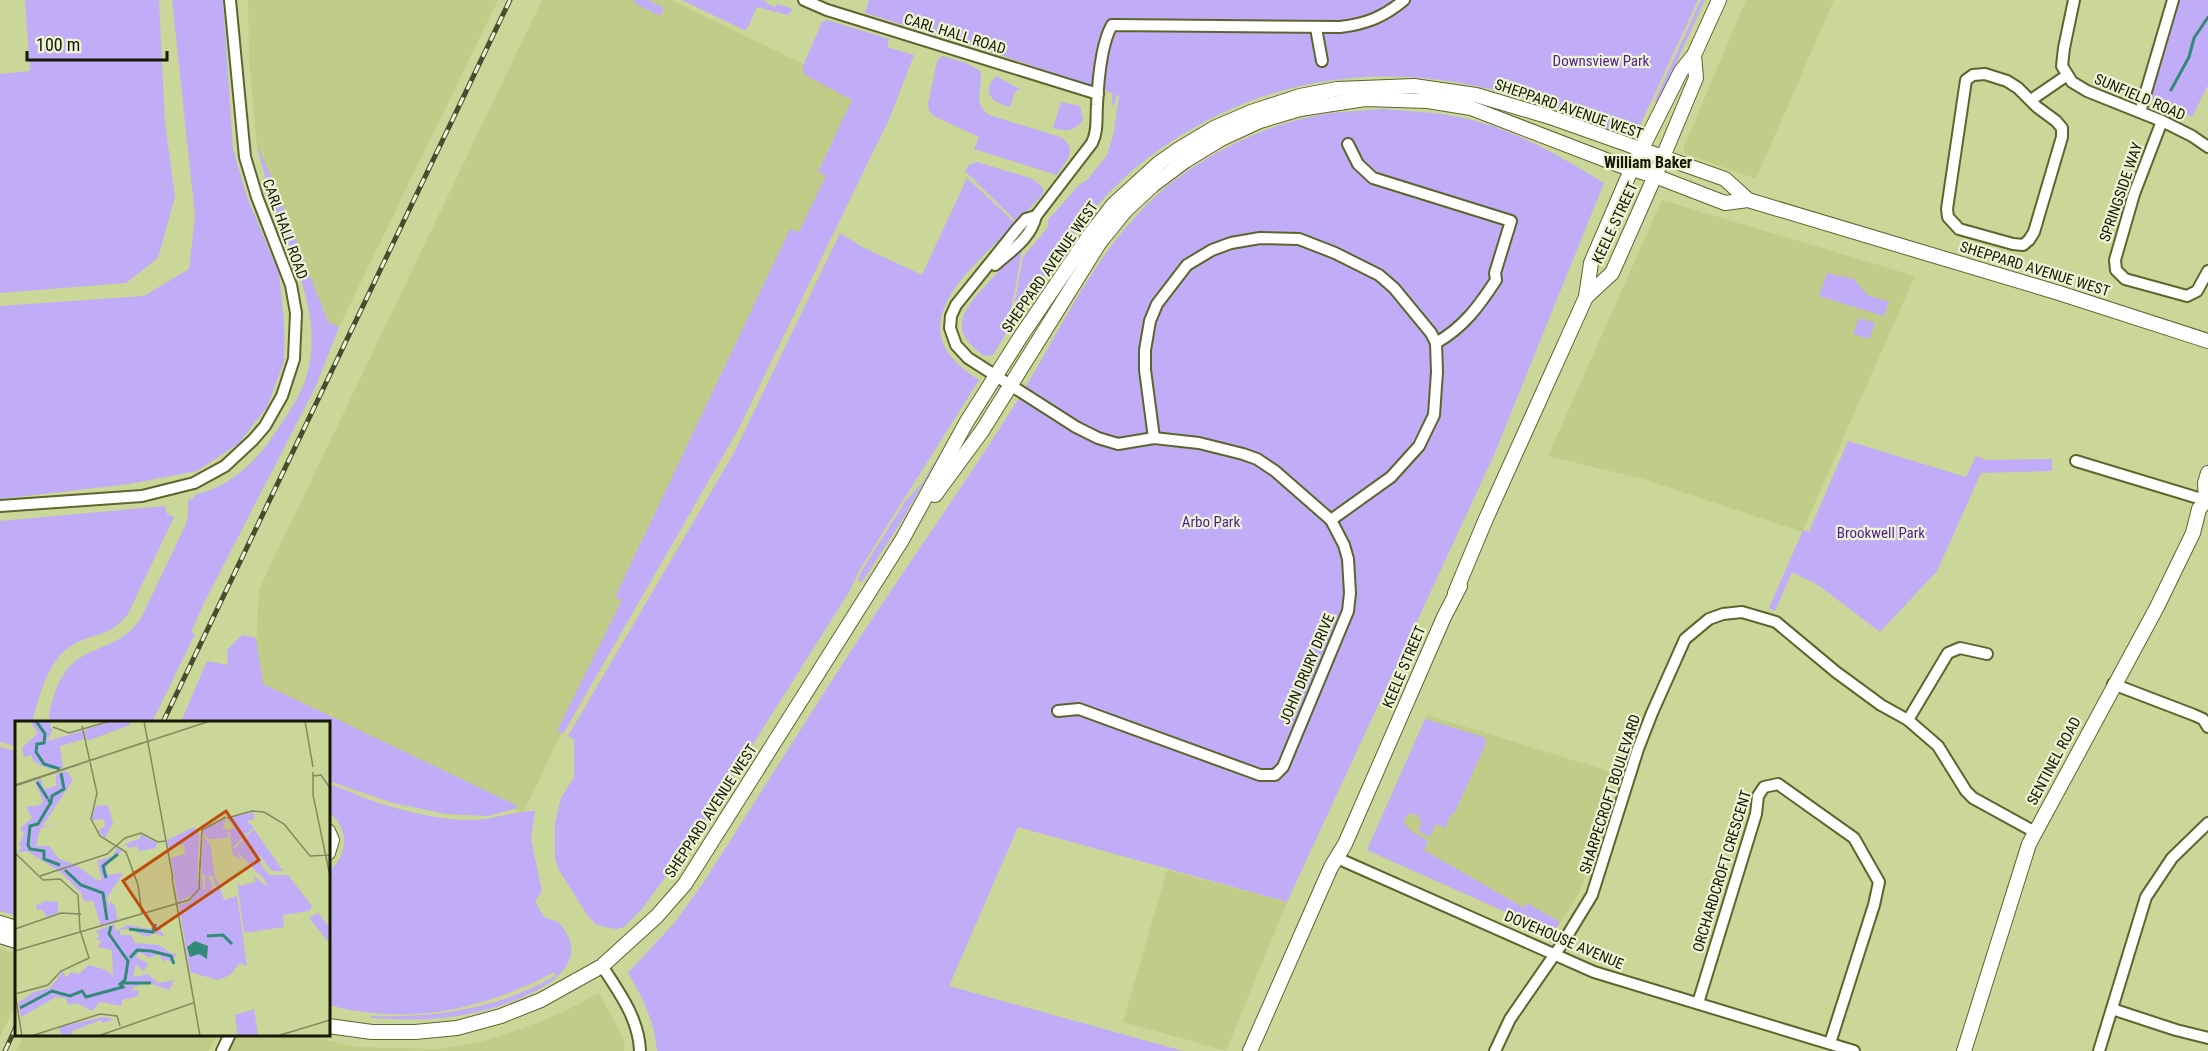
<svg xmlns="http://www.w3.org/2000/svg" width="2208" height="1051" viewBox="0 0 2208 1051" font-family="'Roboto Condensed',sans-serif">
  <rect width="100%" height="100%" fill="#cbd699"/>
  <g fill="#c1cc88">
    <path d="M 248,0 L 498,0 L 339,327 L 328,322 L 257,146 L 249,59 Z"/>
    <path d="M 542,0 L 671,0 L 869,96 L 523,813 L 254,686 L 259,589 Z"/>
    <path d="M 1746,0 L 1834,0 L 1756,179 L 1686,154 L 1683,149 Z"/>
    <path d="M 1662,200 L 1915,276 L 1802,532 L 1643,479 L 1548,456 Z"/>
    <path d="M 1427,715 L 1615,773 L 1582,886 L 1573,904 L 1553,933 L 1367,850 Z"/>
    <path d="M 1167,870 L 1287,902 L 1226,1051 L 1123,1022 Z"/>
    <path d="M 0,949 L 16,954 L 16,1004 L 0,1037 Z"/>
    <path d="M 599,993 L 625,1042 L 624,1051 L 230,1051 L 237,1034 L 305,1035 L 355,1047 L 440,1049 L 484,1041 L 526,1027 L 563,1012 Z"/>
    <path d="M 24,1035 L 24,1034 L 217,1035 L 209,1051 L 16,1051 Z"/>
  </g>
  <g fill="#c1acf8">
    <path d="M 25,0 L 159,0 L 165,123 L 175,197 L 158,258 L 126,283 L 0,293 L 0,74 L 30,71 Z"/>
    <path d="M 172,0 L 223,0 L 233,149 L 247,197 L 279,273 L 284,324 L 284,362 L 267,407 L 238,444 L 197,471 L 129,484 L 0,499 L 0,306 L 144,296 L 189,269 L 195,216 Z"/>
    <path d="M 635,0 L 648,0 L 664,8 L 660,16 L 634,3 Z"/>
    <path d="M 682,0 L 762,0 L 767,2 L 767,4 L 776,7 L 777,4 L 793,9 L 788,15 L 757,7 L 747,29 L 744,30 Z"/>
    <path d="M 869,0 L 1698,0 L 1637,132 L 1623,137 C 1493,74 1352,50 1218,115 C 1183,132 1149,154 1121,181 C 1075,224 1044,277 1010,329 L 1023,257 L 1048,227 L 1048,220 L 1079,185 L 1088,179 L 1107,155 L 1114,132 L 1119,95 L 1116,95 L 1115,103 L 1112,106 L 1112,93 L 1003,56 L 865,13 Z"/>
    <path d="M 1701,0 L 1705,0 L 1657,105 L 1655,100 Z"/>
    <path d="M 2178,0 L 2208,0 L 2208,85 L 2192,117 L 2147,98 Z"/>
    <path d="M 827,20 L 889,39 L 887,47 L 914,55 L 890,117 L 739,428 L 563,734 L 557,731 L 622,600 L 615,597 L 790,229 L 799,232 L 826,176 L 818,172 L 852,100 L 807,76 L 803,72 L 803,66 L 822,22 Z"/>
    <path d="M 942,56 L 966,63 L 980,71 C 985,88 970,100 989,115 L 1060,137 C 1079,148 1066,161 1057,175 L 974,149 L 979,137 L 934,116 L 929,111 L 928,104 L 937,61 Z"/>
    <path d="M 996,76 L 1020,89 L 1015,92 L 1010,107 C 993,102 980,94 996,76 Z"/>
    <path d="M 1061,102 L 1080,106 L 1083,120 C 1075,131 1066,132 1053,128 Z"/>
    <path d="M 1381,109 C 1408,111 1436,112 1463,118 C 1514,129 1560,156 1604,183 L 1494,455 L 1287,902 L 1018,827 L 949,986 L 1183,1051 L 657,1051 C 655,1022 643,998 628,973 L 675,922 L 702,885 C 758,797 813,709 870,622 C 918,550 968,479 1014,406 C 1063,328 1097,243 1171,183 C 1216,148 1276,120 1333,113 C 1349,111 1365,111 1381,109 Z"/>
    <path d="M 257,146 L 272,178 L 328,322 L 339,327 L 316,386 L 204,603 L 191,632 L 195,634 L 152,722 L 50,722 C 48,713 51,705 54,696 C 72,637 113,660 141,618 L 186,524 L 188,515 L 188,500 L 193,499 L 196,494 C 226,489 254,464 271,439 C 283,421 296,404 304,384 C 325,324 298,272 277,216 C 269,194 263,170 257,146 Z"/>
    <path d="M 977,162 L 1033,179 L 1043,188 L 1043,194 L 1017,222 L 965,171 L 969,165 Z"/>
    <path d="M 967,178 L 1013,221 L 1014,225 C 981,260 904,317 960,366 C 965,371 972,375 979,380 L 861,567 L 849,592 L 688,847 L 641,910 L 624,927 L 615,929 L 597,925 L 587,915 L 559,870 L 555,859 L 555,823 L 561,798 L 574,777 L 574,740 L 568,736 L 735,451 L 840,233 L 862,247 L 922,275 Z"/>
    <path d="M 1023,245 L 1007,332 L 993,355 L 984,356 C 947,330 962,311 987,284 C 999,271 1011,258 1023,245 Z"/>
    <path d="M 1827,273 L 1854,279 L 1867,295 L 1889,302 L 1884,316 L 1819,296 Z"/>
    <path d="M 1859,318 L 1875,323 L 1869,339 L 1853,334 Z"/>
    <path d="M 1848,441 L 1966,477 L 1976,456 L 1986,460 L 2052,459 L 2052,471 L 1981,473 L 1937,571 L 1880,632 L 1818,585 L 1792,572 L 1775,611 L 1769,608 L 1803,530 L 1809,532 Z"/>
    <path d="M 942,449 L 903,519 L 862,582 L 858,580 L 861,572 L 905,502 L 921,484 Z"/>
    <path d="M 165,506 L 167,514 L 174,517 L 128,614 C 111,634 103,632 80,641 C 48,655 41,692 32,722 L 16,722 L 16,746 L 0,742 L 0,521 Z"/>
    <path d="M 242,635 L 256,638 L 263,684 L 518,806 L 514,809 L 488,816 L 446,814 L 393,803 L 329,781 L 328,722 L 181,722 L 207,661 L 228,665 L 227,650 Z"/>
    <path d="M 1425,719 L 1484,737 L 1486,743 L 1455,812 L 1450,816 L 1445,828 L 1436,824 L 1430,837 L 1419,832 L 1421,822 L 1417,815 L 1410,813 L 1405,819 L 1404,823 L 1411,831 L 1428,841 L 1424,850 L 1524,908 L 1527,903 L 1560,922 L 1553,933 L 1367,850 Z"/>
    <path d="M 0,747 L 16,751 L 16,916 L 0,911 Z"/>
    <path d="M 329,784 C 345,789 360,797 376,802 C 407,812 439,820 471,820 C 494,820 513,811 535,811 L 531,839 L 542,891 L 535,901 C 538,906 541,914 545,917 C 549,920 555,920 558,922 C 563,926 571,939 571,946 C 577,991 474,1016 440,1018 C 417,1021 394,1019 371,1018 L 371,1016 C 435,1018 500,1009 556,975 L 554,972 C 483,1010 408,1026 329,1005 L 329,871 C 349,855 349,828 329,812 Z"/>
  </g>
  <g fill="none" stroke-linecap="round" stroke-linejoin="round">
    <path stroke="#328a78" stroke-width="3" d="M 2171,90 L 2189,57 L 2194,38 L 2208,17"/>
    <defs>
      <g id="street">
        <path d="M 804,0 L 827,10 L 1098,94"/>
        <path d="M 2074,0 L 2064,48 L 2062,66 L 2072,82 L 2087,91 L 2162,121 L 2192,136 L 2208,147"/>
        <path d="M 1316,28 L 1322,61"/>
        <path d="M 1985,74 L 2007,81 L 2018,88 L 2037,107 L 2056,121 L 2062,128 L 2062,137 L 2034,232 L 2029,240 L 2023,245 L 2013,244 L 1959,229 L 1948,217 L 1947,209 L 1966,80 L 1973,75 Z"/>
        <path d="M 2031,100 L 2066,76"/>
        <path d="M 2140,112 L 2173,0"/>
        <path d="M 2162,121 L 2134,194 L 2115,260 L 2116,270 L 2125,279 L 2187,296 L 2197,291 L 2208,271"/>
        <path d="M 1348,144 L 1358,164 L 1373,178 L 1511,221 L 1495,273 L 1496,280 C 1479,306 1464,327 1436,343"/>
        <path d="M 1036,216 L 1026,219 L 1018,228 L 956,305 L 951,316 L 950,328 L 956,345 L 968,358 L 1076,427 L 1098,438 L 1118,444 L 1154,438 L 1199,443 L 1243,454 L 1257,459 L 1275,471 L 1331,520 L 1344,545 L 1348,559 L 1350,593 L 1348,611 L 1283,767 L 1275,775 L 1260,775 L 1079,709 L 1058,711"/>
        <path d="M 995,265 C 1012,250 1031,238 1036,216 L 1092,143 C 1098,131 1096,119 1097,105 C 1098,83 1101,44 1112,25 L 1340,27 C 1366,24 1384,17 1404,0"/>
        <path d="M 1154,438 L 1145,370 L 1145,350 L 1150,321 L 1157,304 L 1187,265 L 1212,250 L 1231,243 L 1260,238 L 1299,239 L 1335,253 L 1379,275 L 1394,288 L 1431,333 L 1436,343 L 1437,372 L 1434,415 L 1419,446 L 1391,477 L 1331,520"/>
        <path d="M 2076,461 L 2208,501"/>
        <path d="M 0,506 L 142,496 L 194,483 L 225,466 L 253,440 L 265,426 L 282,396 L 294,359 L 296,313 L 291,285 L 257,197 L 245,157 L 230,0"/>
        <path d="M 2113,684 L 2194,715 L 2203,719 L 2208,727"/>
        <path d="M 1908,720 L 1948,653 L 1960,648 L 1987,654"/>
        <path d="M 1337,858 L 1594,972 L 1854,1051"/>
        <path d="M 602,966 C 619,992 639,1019 640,1051"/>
        <path d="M 1698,1003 L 1756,814 L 1758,796 L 1764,787 L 1778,784 L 1854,838 L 1879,882 L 1874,905 L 1830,1043"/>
        <path d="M 2112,1009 L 2176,1030 L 2208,1038"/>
        <path d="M 222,1051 L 230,1034"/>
        <path d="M 1495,1051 L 1510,1019 L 1564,941 L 1592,895 L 1638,749 L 1652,713 L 1685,639 L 1709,619 L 1723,614 L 1742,612 L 1776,622 L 1836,672 L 1881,705 L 1908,720 L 1938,746 L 1966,791 L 1973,798 L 2035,832"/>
        <path d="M 2099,1051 L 2146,897 L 2172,858 L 2208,823"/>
      </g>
      <g id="secondary">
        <path d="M 1586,297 L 1612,273 L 1655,176 L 1696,78 L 1694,55"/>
        <path d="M 935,495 L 982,431 L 1100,242 L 1126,210 L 1153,185 L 1185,161 L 1221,139 L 1260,121 L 1300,109 L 1365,99 L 1428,101 L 1471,108 L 1619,165 L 1655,176 L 1725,203 L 1748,200 L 2059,293 L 2208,341"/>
        <path d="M 2206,500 L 2205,483 L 2208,473"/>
        <path d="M 1455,593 L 1485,521 L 1586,297 L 1591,263 L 1631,170 L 1681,71 L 1694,55 L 1719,0"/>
        <path d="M 328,831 L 332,840 L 328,853"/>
        <path d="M 0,923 L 16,928"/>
        <path d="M 0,936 L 16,941"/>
        <path d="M 328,1026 L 372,1032 L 415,1032 L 457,1028 L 501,1016 L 541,1000 L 602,966 L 657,916 L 685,884 L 902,540 L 966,423 L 1021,336 L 1089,236 L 1113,205 L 1159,163 L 1179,149 L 1214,128 L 1251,112 L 1300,96 L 1337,89 L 1414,86 L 1476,95 L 1550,117 L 1725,179 L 1748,200"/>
        <path d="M 1250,1051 L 1331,867 L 1345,844 L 1444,617 L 1460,586"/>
        <path d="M 1964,1051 L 2029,844 L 2157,607 L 2193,533 L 2199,509 L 2208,498"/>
      </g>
    </defs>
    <use href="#street" stroke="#5d652c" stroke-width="14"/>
    <use href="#secondary" stroke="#5d652c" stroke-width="16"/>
    <use href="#street" stroke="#fff" stroke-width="10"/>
    <use href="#secondary" stroke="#fff" stroke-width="14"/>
    <defs>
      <g id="rail">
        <path d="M 163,722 L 510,0"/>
        <path d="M 5,1051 L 16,1027"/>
      </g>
    </defs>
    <use href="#rail" stroke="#474d2c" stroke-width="5"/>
    <use href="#rail" stroke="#edf3d5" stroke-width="3" stroke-dasharray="9" stroke-linecap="butt"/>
  </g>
  <g text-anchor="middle" stroke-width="4.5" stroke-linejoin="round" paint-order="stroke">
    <g font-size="15" fill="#161903" stroke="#edf3d5">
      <text transform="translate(955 34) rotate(17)" y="5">CARL HALL ROAD</text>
      <text transform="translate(2140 97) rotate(23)" y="5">SUNFIELD ROAD</text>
      <text transform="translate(1569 109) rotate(19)" y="5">SHEPPARD AVENUE WEST</text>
      <text transform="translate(2121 192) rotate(-71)" y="5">SPRINGSIDE WAY</text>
      <text transform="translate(1615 223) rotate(-65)" y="5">KEELE STREET</text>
      <text transform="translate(285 229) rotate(70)" y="5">CARL HALL ROAD</text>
      <text transform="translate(1050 267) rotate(-55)" y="5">SHEPPARD AVENUE WEST</text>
      <text transform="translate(2035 269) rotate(17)" y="5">SHEPPARD AVENUE WEST</text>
      <text transform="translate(1404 667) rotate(-67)" y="5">KEELE STREET</text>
      <text transform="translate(1307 669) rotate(-67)" y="5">JOHN DRURY DRIVE</text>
      <text transform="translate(2054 761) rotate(-62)" y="5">SENTINEL ROAD</text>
      <text transform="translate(1610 794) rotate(-72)" y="5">SHARPECROFT BOULEVARD</text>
      <text transform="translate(711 811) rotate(-57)" y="5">SHEPPARD AVENUE WEST</text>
      <text transform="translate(1722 871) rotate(-73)" y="5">ORCHARDCROFT CRESCENT</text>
      <text transform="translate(1564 940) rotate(23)" y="5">DOVEHOUSE AVENUE</text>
    </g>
    <g font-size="15" fill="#501d93" stroke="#edf3d5">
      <text x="1601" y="66">Downsview Park</text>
      <text x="1211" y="527">Arbo Park</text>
      <text x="1881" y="538">Brookwell Park</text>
    </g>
    <g font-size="16" font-weight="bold" fill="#161903" stroke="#edf3d5">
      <text x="1648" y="168">William Baker</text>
    </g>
  </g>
  <g transform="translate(15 721)">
    <rect width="315" height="315" fill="#cbd699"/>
    <path d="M 15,0 L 36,1 L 35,7 L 38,8 L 32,20 L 67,10 L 69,18 L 45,25 L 48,47 L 34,48 L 19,41 L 16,34 L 9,36 L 7,27 L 23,12 ZM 98,0 L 114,0 L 115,4 L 72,20 L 69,9 ZM 52,50 L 58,59 L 27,106 L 41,102 L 25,108 L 21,125 L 34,125 L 44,138 L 61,144 L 83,160 L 87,158 L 82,140 L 98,135 L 102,126 L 107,130 L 93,143 L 91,149 L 93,154 L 108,152 L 92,177 L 94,185 L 96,181 L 100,185 L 103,200 L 86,205 L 78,180 L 69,180 L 66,172 L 48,153 L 12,130 L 1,132 L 7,127 L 4,124 L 9,113 L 5,107 L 17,97 L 11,86 L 25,84 L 28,80 L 20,60 L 26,58 L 29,68 L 41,65 L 41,53 ZM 93,84 L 98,102 L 90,117 L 83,110 L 90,105 L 89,98 L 77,99 L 80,85 ZM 239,91 L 239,98 L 231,100 L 239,106 L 218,126 L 227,140 L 218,134 L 214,108 L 220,107 L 212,97 ZM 211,98 L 207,109 L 213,108 L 213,117 L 194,118 L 188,113 L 189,108 L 201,102 L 204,111 L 202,101 ZM 179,106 L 184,113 L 182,172 L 163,181 L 156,137 L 170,133 L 169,123 L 154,128 L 152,119 ZM 239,108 L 268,150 L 257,150 L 244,134 L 241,137 L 254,154 L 273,154 L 297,185 L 294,190 L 268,194 L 267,185 L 269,206 L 229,212 L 222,160 L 225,165 L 241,161 L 238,154 L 252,166 L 250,159 L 219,128 ZM 125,113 L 142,122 L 141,127 L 124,130 L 122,125 L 114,127 L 110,123 L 126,117 ZM 188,115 L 195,123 L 200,156 L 205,164 L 200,165 L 198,155 L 193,155 L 198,166 L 195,168 L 205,167 L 209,179 L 222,175 L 232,245 L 225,242 L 215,254 L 203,259 L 175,251 L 164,184 L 176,180 L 187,153 L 188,169 L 194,168 L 190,168 L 190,155 L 186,152 ZM 32,180 L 43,181 L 43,192 L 32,196 L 27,188 L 22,189 L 21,184 ZM 303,192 L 315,207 L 315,223 L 294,197 ZM 141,202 L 150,216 L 139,212 L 132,216 L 113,208 L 105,209 L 105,214 L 116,214 L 120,222 L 144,224 L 157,233 L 162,232 L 157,242 L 151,238 L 149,241 L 144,233 L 134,237 L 124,231 L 121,236 L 134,243 L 128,250 L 121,243 L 118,256 L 133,253 L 143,262 L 159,259 L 154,269 L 133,262 L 119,266 L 116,270 L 123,269 L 124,275 L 107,279 L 107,285 L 85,281 L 77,290 L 62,282 L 54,284 L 50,277 L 41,276 L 6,296 L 3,282 L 19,271 L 35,267 L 48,250 L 51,257 L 56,251 L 64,253 L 74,244 L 91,249 L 98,255 L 97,229 L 83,226 L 86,220 L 81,218 L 85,215 L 81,210 L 99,203 L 101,210 L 113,204 L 134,208 ZM 239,288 L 243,315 L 223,315 L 220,294 ZM 88,296 L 99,298 L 88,302 L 86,299 L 57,310 L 56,315 L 47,315 L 44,306 Z" fill="#c1acf8"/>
    <path d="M 180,220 L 193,225 L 192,238 L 184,233 L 175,236 L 172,226 Z" fill="#328a78"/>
    <path fill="none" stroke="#328a78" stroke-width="3" d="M 21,0 L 30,13 L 29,22 L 22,23 L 21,31 L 29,43 L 45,48M 22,61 L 33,78M 33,79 L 36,81 L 37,75 L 49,68 L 46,52M 36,81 L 23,103 L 15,105 L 13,124 L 15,128 L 29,130 L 29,138 L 45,144M 50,149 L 66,164 L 88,172 L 92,199M 91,157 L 88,145 L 103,133M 114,208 L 138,211 L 140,203M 192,215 L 208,214 L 217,223M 115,237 L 122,229 L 136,230 L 156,235 L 159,243M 106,262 L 136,262M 5,287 L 37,270 L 55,275 L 67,270 L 71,276 L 108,266 L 105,263 L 110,259 L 113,240 L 94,213 L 96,205"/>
    <path fill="none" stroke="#838a5d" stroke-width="1.5" d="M 129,0 L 158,158M 290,0 L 298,46M 67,5 L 82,72 L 76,98 L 85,115 L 111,131 L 123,164 L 127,193M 38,6 L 54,12 L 95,0M 298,51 L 298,74 L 315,155M 298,55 L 306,54 L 315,67M 0,64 L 195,0M 0,65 L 127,22M 212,97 L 237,90 L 249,91 L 269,103 L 295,135 L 315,134M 0,132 L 28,159 L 45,158 L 63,174 L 65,209 L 74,237 L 46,250 L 33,264 L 0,273M 185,146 L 187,109 L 211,96M 25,155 L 92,133 L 110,117 L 126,112 L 143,121 L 150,120M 157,157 L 185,315M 0,208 L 46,192 L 66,193M 0,230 L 174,179 L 184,168 L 185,142M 0,272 L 7,315M 16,315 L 85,293 L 102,295 L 105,305M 83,315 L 178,282M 262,315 L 315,299"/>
    <path fill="#be4c0a" fill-opacity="0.15" stroke="#be4c0a" stroke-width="3" d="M 211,90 L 244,139 L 141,209 L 108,160 Z"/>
    <rect width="315" height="315" fill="none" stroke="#161903" stroke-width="3"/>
  </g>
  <path d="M27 51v9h140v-9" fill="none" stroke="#161903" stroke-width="3"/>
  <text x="36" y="51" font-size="18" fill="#161903" stroke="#edf3d5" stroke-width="4.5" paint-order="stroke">100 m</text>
</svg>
